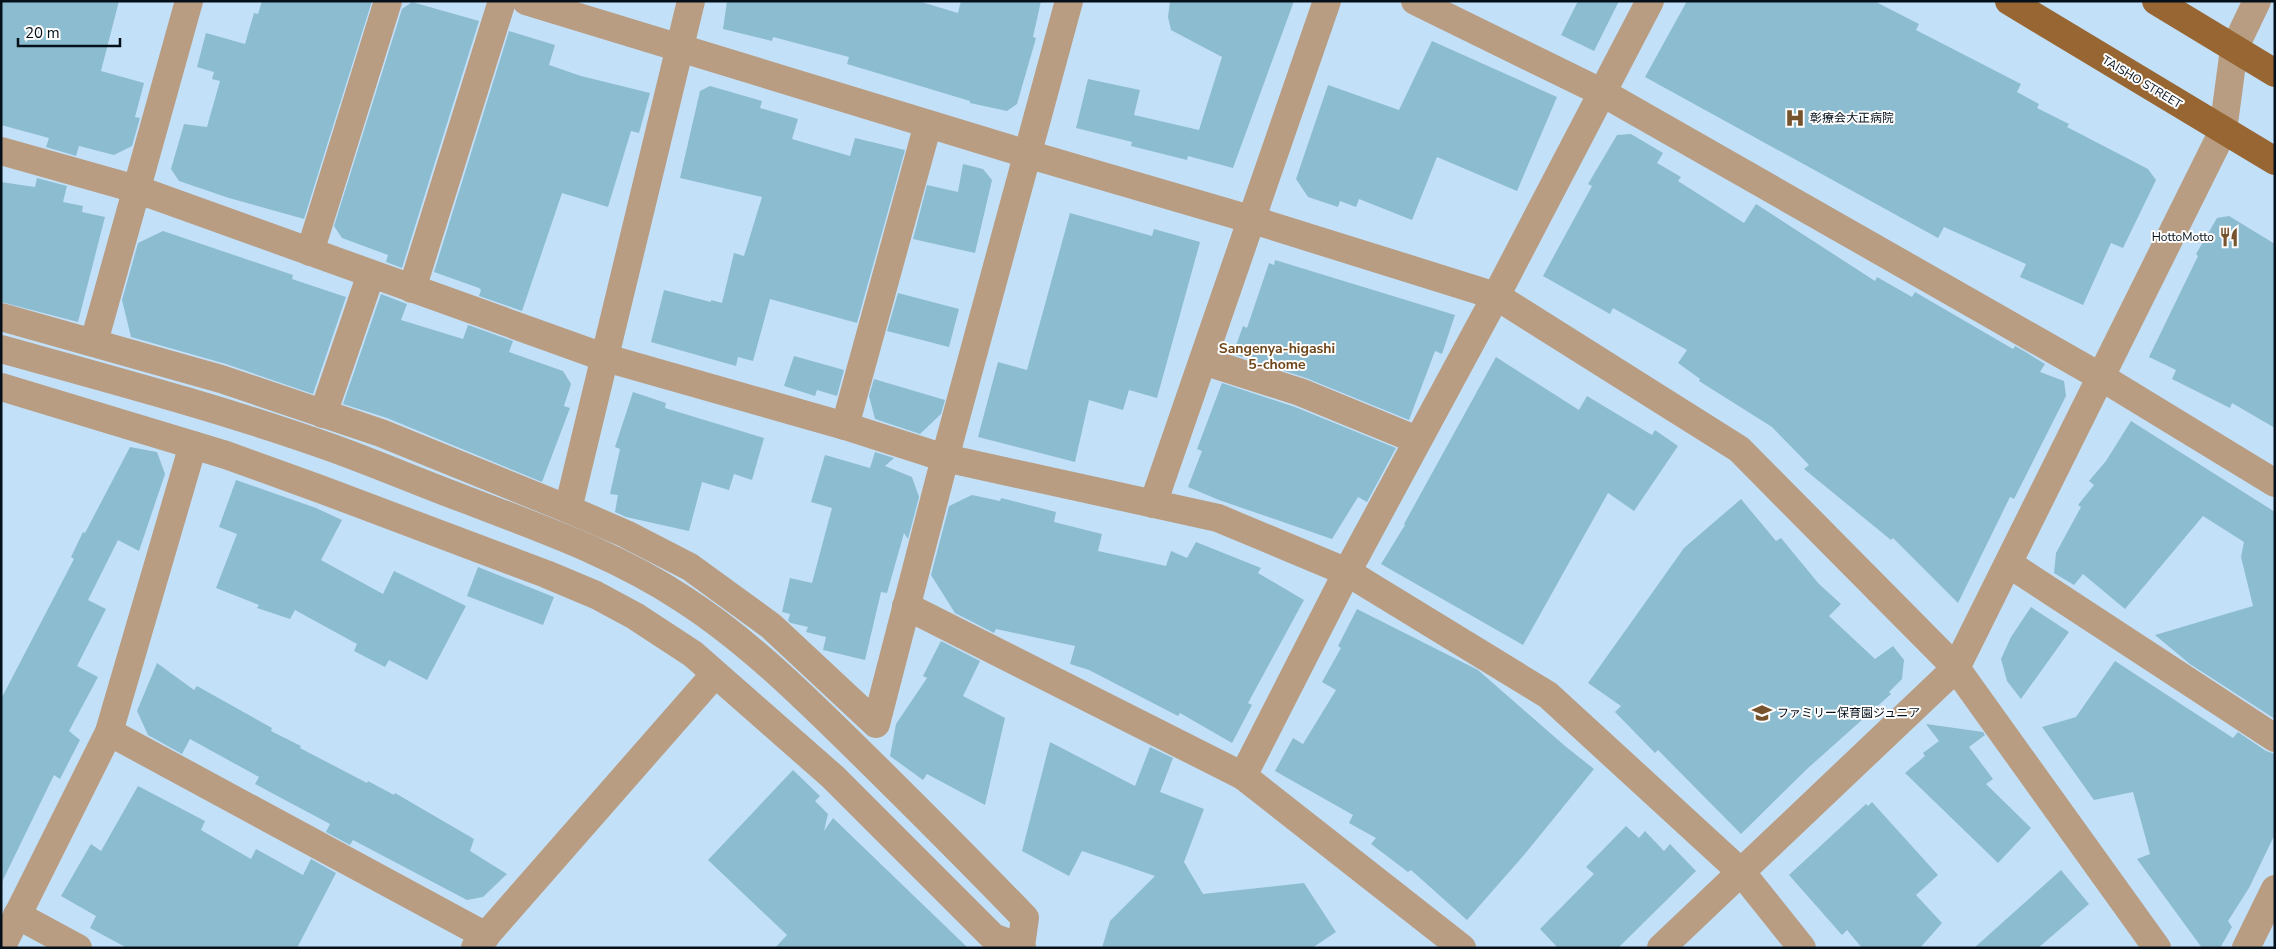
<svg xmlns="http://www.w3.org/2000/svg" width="2276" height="949" viewBox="0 0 2276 949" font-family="'Nunito Sans','Noto Sans JP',sans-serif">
  <rect width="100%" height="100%" fill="#c3e0f9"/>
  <g fill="#8cbcd0">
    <path d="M 1,1 L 119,1 L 101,71 L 144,83 L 135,117 L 140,118 L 132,146 L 114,155 L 79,146 L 76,156 L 46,147 L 49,138 L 1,125 Z"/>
    <path d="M 262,1 L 372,1 L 304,219 L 229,198 L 179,181 L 171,169 L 184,124 L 207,127 L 220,81 L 212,79 L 214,72 L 197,67 L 206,33 L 245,44 L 254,13 L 258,14 Z"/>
    <path d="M 727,1 L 918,1 L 958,13 L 961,1 L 1041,1 L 1033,37 L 1036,38 L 1017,104 L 1007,111 L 970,103 L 970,101 L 847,64 L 849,57 L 773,37 L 772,41 L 723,29 Z"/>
    <path d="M 1170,1 L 1294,1 L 1233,168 L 1188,156 L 1187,160 L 1131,146 L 1132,142 L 1076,128 L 1088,79 L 1140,90 L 1134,115 L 1199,130 L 1222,57 L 1171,30 L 1168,17 Z"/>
    <path d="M 1578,1 L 1619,1 L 1594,51 L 1561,35 Z"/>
    <path d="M 1687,1 L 1874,1 L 1919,24 L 1916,30 L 2021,84 L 2017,92 L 2039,104 L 2037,108 L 2069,124 L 2067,127 L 2148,169 L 2156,180 L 2123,248 L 2111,243 L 2083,305 L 2020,277 L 2026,264 L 1944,227 L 1938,238 L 1645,77 Z"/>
    <path d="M 412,2 L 479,21 L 402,268 L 386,262 L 388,255 L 342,238 L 334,226 L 402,9 Z"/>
    <path d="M 509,31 L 555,45 L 549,65 L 581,76 L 650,93 L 639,133 L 631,131 L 608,207 L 562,193 L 522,311 L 479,296 L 481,290 L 479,288 L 434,272 Z"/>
    <path d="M 1432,41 L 1557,97 L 1517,191 L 1437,157 L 1412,220 L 1359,199 L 1356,207 L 1340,201 L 1338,207 L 1308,197 L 1296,179 L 1328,85 L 1399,110 Z"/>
    <path d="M 710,86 L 762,101 L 760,108 L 798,119 L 792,139 L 850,156 L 855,138 L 905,150 L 857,323 L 770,299 L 753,361 L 738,357 L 736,366 L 651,342 L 664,290 L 711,302 L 711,300 L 722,303 L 734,253 L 744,256 L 762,197 L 680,178 L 700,91 Z"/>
    <path d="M 1631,134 L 1663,153 L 1657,163 L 1681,177 L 1678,181 L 1744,223 L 1756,204 L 1875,281 L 1877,277 L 1912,297 L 1915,292 L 2013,349 L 2015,346 L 2024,351 L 2045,364 L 2040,372 L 2064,381 L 2066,396 L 2014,499 L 2010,497 L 1958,603 L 1893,538 L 1891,540 L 1804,469 L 1809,465 L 1772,427 L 1699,381 L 1700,379 L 1678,363 L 1687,350 L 1613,308 L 1610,314 L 1543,276 L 1592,186 L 1588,184 L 1617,135 Z"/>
    <path d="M 963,164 L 983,169 L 992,180 L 975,253 L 913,239 L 927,185 L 958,192 Z"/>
    <path d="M 37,178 L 67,186 L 63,202 L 83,206 L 82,212 L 105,217 L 78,322 L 1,302 L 1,182 L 35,187 Z"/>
    <path d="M 1070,213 L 1152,236 L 1154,229 L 1200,242 L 1157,398 L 1129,390 L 1123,410 L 1089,400 L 1075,462 L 978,437 L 998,362 L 1027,370 Z"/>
    <path d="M 2229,216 L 2275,244 L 2275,428 L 2232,403 L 2230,408 L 2172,379 L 2176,370 L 2149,357 L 2198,256 L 2196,254 L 2217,218 Z"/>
    <path d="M 163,231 L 293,275 L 292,279 L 346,297 L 313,394 L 226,364 L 131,337 L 122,300 L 138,243 Z"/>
    <path d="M 1275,260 L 1455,315 L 1442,354 L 1435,351 L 1409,420 L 1306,378 L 1233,354 L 1243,326 L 1247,328 L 1269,263 L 1274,265 Z"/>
    <path d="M 898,293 L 959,309 L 949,347 L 887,331 Z"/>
    <path d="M 381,294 L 407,304 L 401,320 L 463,339 L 468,325 L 513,341 L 509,352 L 563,371 L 571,384 L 564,406 L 570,408 L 542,482 L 387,418 L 343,404 Z"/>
    <path d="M 794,356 L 844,370 L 837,396 L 817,390 L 815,396 L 784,386 Z"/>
    <path d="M 1496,357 L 1579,410 L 1587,396 L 1652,435 L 1655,430 L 1678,446 L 1634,511 L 1608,493 L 1523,645 L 1381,564 L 1405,525 L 1404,524 Z"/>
    <path d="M 874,379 L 945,400 L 941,414 L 920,434 L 875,419 L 869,396 Z"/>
    <path d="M 1222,383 L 1295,407 L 1396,448 L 1367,502 L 1358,497 L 1332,539 L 1219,500 L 1188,487 L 1202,451 L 1197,449 Z"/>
    <path d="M 633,392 L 666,403 L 665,408 L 764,438 L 752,480 L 734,474 L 729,490 L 702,482 L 689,531 L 626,517 L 615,512 L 618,495 L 610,494 L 620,449 L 615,447 Z"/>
    <path d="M 2131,421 L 2275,512 L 2275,719 L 2190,664 L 2155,635 L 2253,606 L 2241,557 L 2244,542 L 2203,516 L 2125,609 L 2083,574 L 2074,585 L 2054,573 L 2056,553 L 2081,507 L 2078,505 L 2094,485 L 2089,481 L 2106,461 Z"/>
    <path d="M 130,447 L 157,452 L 165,474 L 139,551 L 118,540 L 88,600 L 106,609 L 77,666 L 98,677 L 69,731 L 80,740 L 60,779 L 54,775 L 1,884 L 1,699 L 74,559 L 71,557 L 83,532 L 85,533 Z"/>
    <path d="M 875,452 L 894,458 L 885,466 L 912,477 L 919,497 L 908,539 L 904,533 L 887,593 L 881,592 L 865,660 L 823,650 L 826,637 L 806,632 L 808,627 L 791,623 L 788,621 L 790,614 L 782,612 L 790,578 L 812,583 L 832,508 L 811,502 L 825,455 L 870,468 Z"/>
    <path d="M 236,480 L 316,508 L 342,520 L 321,560 L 383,594 L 394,571 L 466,606 L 427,680 L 389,660 L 385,667 L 354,651 L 357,644 L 295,610 L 290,619 L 257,608 L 259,605 L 216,588 L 237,534 L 219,527 Z"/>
    <path d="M 972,495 L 1000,501 L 1001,498 L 1056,512 L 1054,522 L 1102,534 L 1098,551 L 1166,566 L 1171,551 L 1187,558 L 1196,542 L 1261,568 L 1258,573 L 1304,600 L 1248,703 L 1252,705 L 1232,743 L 1180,713 L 1178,716 L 1089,670 L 1070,664 L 1075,646 L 996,629 L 994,633 L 955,613 L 931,575 L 949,506 Z"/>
    <path d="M 1741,499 L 1776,541 L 1781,538 L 1819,584 L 1841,604 L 1829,616 L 1875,659 L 1893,646 L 1904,660 L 1902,679 L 1889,692 L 1891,694 L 1807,769 L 1741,834 L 1658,750 L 1655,753 L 1615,712 L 1621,706 L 1588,683 L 1684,548 Z"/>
    <path d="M 478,567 L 554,597 L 543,625 L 467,596 Z"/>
    <path d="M 2031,607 L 2069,632 L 2021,699 L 2007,681 L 2001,659 L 2011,637 Z"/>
    <path d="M 1357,609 L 1478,670 L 1565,746 L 1594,769 L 1524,855 L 1467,920 L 1411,870 L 1408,872 L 1371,844 L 1376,838 L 1349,823 L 1353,815 L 1275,771 L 1293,738 L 1303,744 L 1336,690 L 1322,682 L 1341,648 L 1338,646 Z"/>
    <path d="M 941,641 L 980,661 L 963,696 L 1005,718 L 985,805 L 927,774 L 923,780 L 890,756 L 896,724 L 927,678 L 923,676 Z"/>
    <path d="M 2115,661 L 2233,738 L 2238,732 L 2266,751 L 2275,754 L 2275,834 L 2249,888 L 2228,921 L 2232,927 L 2220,948 L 2202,948 L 2137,859 L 2150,854 L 2133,792 L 2094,800 L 2042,727 L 2076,717 Z"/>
    <path d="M 157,663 L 194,690 L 197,686 L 272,728 L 271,731 L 301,746 L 300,748 L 367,783 L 368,781 L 394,795 L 395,793 L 474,839 L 470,851 L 507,874 L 483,897 L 467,900 L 353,840 L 350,845 L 326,832 L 330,824 L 255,784 L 259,777 L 190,739 L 182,754 L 148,735 L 137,711 Z"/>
    <path d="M 1926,724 L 1983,732 L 1985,735 L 1969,747 L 1993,779 L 1986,784 L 2031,828 L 1998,863 L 1905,773 L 1925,756 L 1923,753 L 1939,741 Z"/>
    <path d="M 1050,742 L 1135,786 L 1150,747 L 1173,758 L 1160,792 L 1204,809 L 1184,862 L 1203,894 L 1304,883 L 1336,932 L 1312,948 L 1102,948 L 1110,921 L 1155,876 L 1082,851 L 1069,876 L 1022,851 Z"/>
    <path d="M 793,770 L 820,796 L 815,801 L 828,814 L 824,831 L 833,818 L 968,948 L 775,948 L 787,935 L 708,860 Z"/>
    <path d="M 138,786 L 205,821 L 201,830 L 251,859 L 256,849 L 303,875 L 311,859 L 336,873 L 297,948 L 127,948 L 90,928 L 96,916 L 61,896 L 91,844 L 101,851 Z"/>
    <path d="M 1872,802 L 1938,875 L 1916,895 L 1942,923 L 1920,948 L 1862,948 L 1847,930 L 1842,935 L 1789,875 L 1866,804 L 1868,806 Z"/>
    <path d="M 1626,826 L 1639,838 L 1645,831 L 1664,851 L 1670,844 L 1696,871 L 1618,948 L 1558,948 L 1540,929 L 1594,874 L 1586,867 Z"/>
    <path d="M 2061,870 L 2089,904 L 2038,948 L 1974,948 Z"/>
  </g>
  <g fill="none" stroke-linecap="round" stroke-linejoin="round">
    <g stroke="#b89d82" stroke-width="28">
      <path d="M 526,1 L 1027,154 L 1253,220 L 1496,296 L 1739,449 L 1956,668 L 2157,948"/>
      <path d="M 1415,1 L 1603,93 L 2101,377 L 2275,483"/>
      <path d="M 1,151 L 136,189 L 606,358 L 845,426 L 945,458 L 1218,518 L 1347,572 L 1548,695 L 1742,873 L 1802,948"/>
      <path d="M 310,252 L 388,1"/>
      <path d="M 412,289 L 502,1"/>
      <path d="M 1,317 L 221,379 L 381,433 L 568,509 L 626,534 L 690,567 L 771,626 L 876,724 L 945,458 L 1069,1"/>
      <path d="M 94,342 L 189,1"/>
      <path d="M 1,349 C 113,380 226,410 335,449 C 379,465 421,483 464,499 C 539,528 615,554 683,599 C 745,639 798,691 851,743 C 910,801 968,859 1025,918 L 1021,946"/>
      <path d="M 1203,361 L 1300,392 L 1417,440"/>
      <path d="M 1,387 L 226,455 L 320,489 L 546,574 L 596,595 L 635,616 L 693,654 L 833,777 L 993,937 L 1022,948"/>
      <path d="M 323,414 L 371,274"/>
      <path d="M 845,426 L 928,124"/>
      <path d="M 1153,504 L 1327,1"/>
      <path d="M 568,509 L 691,1"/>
      <path d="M 2009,564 L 2275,738"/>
      <path d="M 906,606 L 1243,776 L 1462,948"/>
      <path d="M 109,732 L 486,936"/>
      <path d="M 1243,776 L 1347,572 L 1496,296 L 1650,1"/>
      <path d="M 17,915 L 78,948"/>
      <path d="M 1,948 L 109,732 L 193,445"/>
      <path d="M 475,948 L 715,674"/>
      <path d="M 1661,948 L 1956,668 L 2223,131 L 2234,49 L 2257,1"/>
      <path d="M 2246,948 L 2275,889"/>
    </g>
    <g stroke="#976632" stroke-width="28">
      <path d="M 2009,1 L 2275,161"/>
      <path d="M 2156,1 L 2275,73"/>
    </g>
  </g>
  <defs>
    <symbol id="hospital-bare" viewBox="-9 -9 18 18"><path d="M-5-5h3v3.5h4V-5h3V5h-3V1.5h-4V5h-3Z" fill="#77532d" stroke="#fdfdfd" stroke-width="2.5" paint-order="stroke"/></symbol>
    <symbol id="restaurant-bare" viewBox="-9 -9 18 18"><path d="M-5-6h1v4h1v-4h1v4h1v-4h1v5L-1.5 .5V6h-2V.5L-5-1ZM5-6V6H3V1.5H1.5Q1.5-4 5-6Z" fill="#77532d" stroke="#fdfdfd" stroke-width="2.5" paint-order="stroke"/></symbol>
    <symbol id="school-bare" viewBox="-9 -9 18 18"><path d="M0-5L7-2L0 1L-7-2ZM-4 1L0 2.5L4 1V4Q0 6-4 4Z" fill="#77532d" stroke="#fdfdfd" stroke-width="2.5" paint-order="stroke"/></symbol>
  </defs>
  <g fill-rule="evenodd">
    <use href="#hospital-bare" x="1781" y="104" width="28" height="28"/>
    <use href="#restaurant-bare" x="2215" y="223" width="28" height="28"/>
    <use href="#school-bare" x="1748" y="699" width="28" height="28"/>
  </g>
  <g text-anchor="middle" stroke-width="4" stroke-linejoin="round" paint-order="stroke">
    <g font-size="12" fill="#04101a" stroke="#fdfdfd">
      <text transform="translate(2142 82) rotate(31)" y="4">TAISHO STREET</text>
    </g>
    <g font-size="12" fill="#04101a" stroke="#fdfdfd" text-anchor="start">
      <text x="1810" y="122">彰療会大正病院</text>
      <text x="2214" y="241" text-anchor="end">HottoMotto</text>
      <text x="1777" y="717">ファミリー保育園ジュニア</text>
    </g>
    <g font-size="14" font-weight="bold" fill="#6e4619" stroke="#fdfdfd">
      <text x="1277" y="353">Sangenya-higashi<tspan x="1277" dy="16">5-chome</tspan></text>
    </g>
  </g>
  <rect width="2276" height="949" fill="none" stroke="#04101a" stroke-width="5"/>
  <path d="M18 38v8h102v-8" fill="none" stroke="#04101a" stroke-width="2.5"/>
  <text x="25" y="38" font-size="15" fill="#04101a" stroke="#fdfdfd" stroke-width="4" paint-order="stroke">20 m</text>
</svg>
